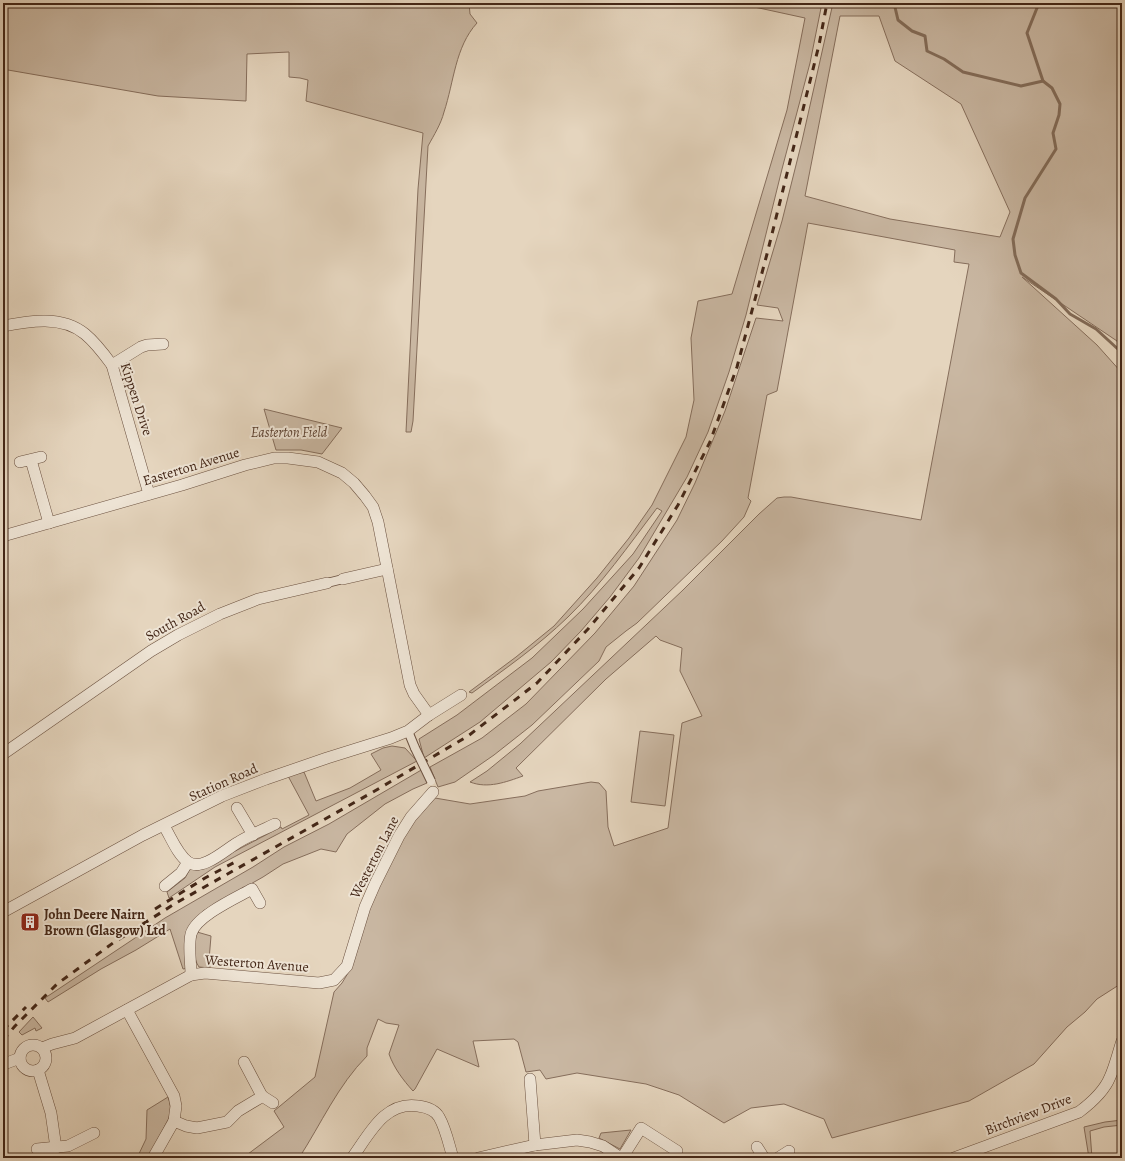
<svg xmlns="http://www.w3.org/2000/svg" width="1125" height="1161" viewBox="0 0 1125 1161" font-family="Alegreya,serif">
  <rect width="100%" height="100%" fill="#e5d5be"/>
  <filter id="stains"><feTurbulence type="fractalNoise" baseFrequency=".005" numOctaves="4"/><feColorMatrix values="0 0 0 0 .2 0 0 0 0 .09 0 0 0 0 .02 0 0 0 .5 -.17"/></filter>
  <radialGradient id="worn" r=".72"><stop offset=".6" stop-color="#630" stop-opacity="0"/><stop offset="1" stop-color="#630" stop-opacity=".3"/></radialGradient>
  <g fill="#c9b7a2" stroke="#866e5c" fill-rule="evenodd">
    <path d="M 3,3 L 469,3 L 470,14 L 477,23 C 455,47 454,82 444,112 C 441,124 434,135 428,146 L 413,421 L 411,432 L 406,432 L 418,189 L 423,133 L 306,101 L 308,80 L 300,78 L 289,77 L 289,52 L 247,54 L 246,101 L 158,96 L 8,70 L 3,65 Z"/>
    <path d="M 736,3 L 822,3 L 810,63 L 782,169 L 746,315 L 729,372 L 708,432 L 687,477 L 639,558 L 610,597 L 581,631 L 551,662 L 480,722 L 424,758 L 419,739 L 457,715 L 532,658 L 583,609 L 633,554 L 662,511 L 657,508 C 629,545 601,585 568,617 C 538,646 505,669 472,693 L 469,692 L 516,657 L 554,626 L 597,578 L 629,538 L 652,505 L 686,437 L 694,400 L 691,338 L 698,301 L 732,294 L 787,110 L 805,18 Z"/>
    <path d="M 833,3 L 1122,3 L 1122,352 L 1117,341 L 1022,277 L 1097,345 L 1122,373 L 1122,983 L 1097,999 L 1085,1012 L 1067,1027 L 1034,1064 L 969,1101 L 832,1138 L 824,1119 L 784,1104 L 751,1108 L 724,1123 L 679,1095 L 646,1084 L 577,1073 L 546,1079 L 540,1070 L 526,1072 L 518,1042 L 514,1039 L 473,1041 L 479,1067 L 437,1049 L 415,1089 L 413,1091 C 403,1080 394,1068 389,1054 L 399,1025 L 386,1023 L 378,1019 L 367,1048 L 367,1056 C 338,1085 321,1124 299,1158 L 253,1158 L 248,1154 L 284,1127 L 274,1111 L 315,1077 L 334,992 L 342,983 L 348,973 L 373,897 L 408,828 L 435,798 L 470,804 L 525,796 L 538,791 L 591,782 L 599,783 L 606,791 L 608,827 L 614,846 L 668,828 L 682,723 L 702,716 L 680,671 L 682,648 L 660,640 L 656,636 L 606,679 L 516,768 L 523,776 C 506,782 488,789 470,782 L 487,771 L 520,744 L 556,710 L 683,590 L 759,514 L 777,498 L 784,497 L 791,497 L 921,520 L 969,264 L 954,262 L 955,250 L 808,223 L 777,391 L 767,395 L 748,498 L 751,501 L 744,517 L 722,541 L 637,623 L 626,631 L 606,647 L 599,661 L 532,725 L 494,755 L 455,782 L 438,787 L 430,767 L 482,738 L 526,704 L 595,633 L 634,586 L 677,520 L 695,483 L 725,411 L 756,318 L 783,321 L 778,308 L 757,305 L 782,221 L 802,141 ZM 840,16 L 879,16 L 895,61 L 961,104 L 1010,212 L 1000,237 L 890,219 L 805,196 Z"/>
    <path d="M 264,409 L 342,428 L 322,454 L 301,450 L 276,450 Z"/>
    <path d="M 640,731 L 674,735 L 665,806 L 631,802 Z"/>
    <path d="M 392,746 L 405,748 L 417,761 L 215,867 L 169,898 L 167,892 L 185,878 L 190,869 L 199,870 L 281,827 L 282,829 L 309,815 L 288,776 L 304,772 L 316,801 L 350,788 L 381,770 L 371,754 L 383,748 Z"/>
    <path d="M 423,769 L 427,783 L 413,789 L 385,804 L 347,834 L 336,852 L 321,849 L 283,864 L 263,877 L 203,911 L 192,925 L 188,968 L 183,969 L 170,929 L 136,950 L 101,969 L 48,1002 L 45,998 L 165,918 L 253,867 L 284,847 L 329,824 Z"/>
    <path d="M 197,932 L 211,936 L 209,960 L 210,968 L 199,967 C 192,957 194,944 197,932 Z"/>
    <path d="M 33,1017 L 42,1028 L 36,1031 L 35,1028 L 22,1035 L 19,1032 Z"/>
    <path d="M 168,1097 C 171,1106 172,1111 168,1120 L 148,1158 L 137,1158 L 146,1139 L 147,1110 Z"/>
    <path d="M 1122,1120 L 1122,1125 L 1104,1127 L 1090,1131 L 1092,1158 L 1089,1158 L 1084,1127 L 1105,1122 Z"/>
    <path d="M 631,1130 L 620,1149 L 599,1138 L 601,1133 Z"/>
  </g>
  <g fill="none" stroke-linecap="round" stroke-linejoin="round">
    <g stroke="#836c59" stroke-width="3">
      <path d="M 894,3 L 898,20 L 912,31 L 925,36 L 927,51 L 944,59 L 963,72 L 1021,86 L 1043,81 L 1052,88 L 1060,104 L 1059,115 L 1053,133 L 1056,149 L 1025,198 L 1013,239 L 1015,255 L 1021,273 L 1056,299 L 1070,314 L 1096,329 L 1120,351 L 1122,368"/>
      <path d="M 1039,3 L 1027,33 L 1043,81"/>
    </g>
    <defs>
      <g id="pedestrian">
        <path d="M 327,583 L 343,579"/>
        <path d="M 408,731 L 415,748"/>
      </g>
      <g id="minor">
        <path d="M 3,326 C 29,321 62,315 85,334 C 96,343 104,354 112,365 L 149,494"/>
        <path d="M 112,365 L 141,347 L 147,345 L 163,344"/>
        <path d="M 31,460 L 49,523"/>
        <path d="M 20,462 L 41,457"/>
        <path d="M 3,536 L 182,485 L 245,465 L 274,458 L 288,458 L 318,462 L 342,473 L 354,483 L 365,496 L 373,507 L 378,522 L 410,685 L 414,694 L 429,715"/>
        <path d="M 343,579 L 387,569"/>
        <path d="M 3,754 L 151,651 L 178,635 L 220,614 L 258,599 L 327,583"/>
        <path d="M 237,808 L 253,835"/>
        <path d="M 164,826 C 171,837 177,854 188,862 C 202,872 225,850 237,843 C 249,835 263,830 275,824"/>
        <path d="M 165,886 L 181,873 L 188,862"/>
        <path d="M 3,912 L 143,835 L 222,796 L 266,779 L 327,758 L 391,738 L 408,731 L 429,715 L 461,695"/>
        <path d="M 191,975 C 191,962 188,947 191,934 C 196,916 236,898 252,889 L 260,903"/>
        <path d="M 127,1010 L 174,1096 L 176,1106 L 174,1121"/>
        <circle cx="33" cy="1058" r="13"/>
        <path d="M 42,1048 L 52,1044 L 75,1038 L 191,975 L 205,973 L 319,983 L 334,980 L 347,966 L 365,907 L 375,884 L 399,836 L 411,817 L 433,792"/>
        <path d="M 3,1066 L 4,1064 L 20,1058"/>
        <path d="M 38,1070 L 51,1113 L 56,1148"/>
        <path d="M 530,1079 L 535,1145"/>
        <path d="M 262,1096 L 273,1103"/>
        <path d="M 757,1147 L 764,1158"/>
        <path d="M 37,1149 L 68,1146 L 94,1133"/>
        <path d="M 153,1158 L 174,1121 L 186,1126 L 197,1128 L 227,1122 L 238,1111 L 258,1099 L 262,1096 L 244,1062"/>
        <path d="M 352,1158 C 369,1135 384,1101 418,1106 C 426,1107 435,1110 439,1117 C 446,1129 449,1145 453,1158"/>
        <path d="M 478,1158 L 535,1145 L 577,1140 L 590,1142 L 603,1146 L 621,1158"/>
        <path d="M 622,1158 L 641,1128 L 677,1151"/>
        <path d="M 778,1158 L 789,1151"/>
        <path d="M 954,1158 L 1079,1112 C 1091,1103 1104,1092 1110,1077 C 1115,1066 1118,1053 1122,1041"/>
      </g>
    </defs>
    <use href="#pedestrian" stroke="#6c5241" stroke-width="10"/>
    <use href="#minor" stroke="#6c5241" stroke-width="12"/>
    <use href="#pedestrian" stroke="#eee4d5" stroke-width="8"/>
    <use href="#minor" stroke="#eee4d5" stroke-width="11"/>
    <g stroke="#432617" stroke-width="3" stroke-dasharray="7 7" stroke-linecap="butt">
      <path d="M 155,909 L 205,878 L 237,861"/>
      <path d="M 3,1030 L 26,1007"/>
      <path d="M 3,1040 L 15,1026 L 57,984 L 113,943 L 176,903 L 373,792 L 468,736 L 537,683 L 588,629 L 639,568 L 678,505 L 710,442 L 737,367 L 767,254 L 819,45 L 827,3"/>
    </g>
    <defs>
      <path id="pedestrian-bridge" d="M 415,748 L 431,781"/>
    </defs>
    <use href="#pedestrian-bridge" stroke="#6c5241" stroke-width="10" stroke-linecap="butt"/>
    <use href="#pedestrian-bridge" stroke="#eee4d5" stroke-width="8"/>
  </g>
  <defs>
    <symbol id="building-square" viewBox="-11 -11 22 22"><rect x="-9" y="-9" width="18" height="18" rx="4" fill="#8f2418" stroke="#eee4d5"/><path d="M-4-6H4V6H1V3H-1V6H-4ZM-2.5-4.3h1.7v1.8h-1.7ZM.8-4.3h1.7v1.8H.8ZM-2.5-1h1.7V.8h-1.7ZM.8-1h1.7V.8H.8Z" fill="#fff"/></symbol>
  </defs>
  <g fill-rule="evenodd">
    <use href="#building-square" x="19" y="911" width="22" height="22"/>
  </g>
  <g text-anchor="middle" stroke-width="4" stroke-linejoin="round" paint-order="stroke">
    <g font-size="14" fill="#432617" stroke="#eee4d5">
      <text transform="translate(137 399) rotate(72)" y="5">Kippen Drive</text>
      <text transform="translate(191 466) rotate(-17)" y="5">Easterton Avenue</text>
      <text transform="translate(175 621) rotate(-29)" y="5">South Road</text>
      <text transform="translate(223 782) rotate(-24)" y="5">Station Road</text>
      <text transform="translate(374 857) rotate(-63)" y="5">Westerton Lane</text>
      <text transform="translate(257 963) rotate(4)" y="5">Westerton Avenue</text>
      <text transform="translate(1028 1114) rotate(-21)" y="5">Birchview Drive</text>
    </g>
    <g font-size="14" font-style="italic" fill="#5e4333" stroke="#eee4d5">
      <text x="289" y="437">Easterton Field</text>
    </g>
    <g font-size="14" font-weight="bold" fill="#432617" stroke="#eee4d5" text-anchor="start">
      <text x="44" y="919">John Deere Nairn<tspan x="44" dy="16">Brown (Glasgow) Ltd</tspan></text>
    </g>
  </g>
  <rect width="1125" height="1161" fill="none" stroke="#e5d5be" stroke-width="16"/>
  <rect x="4" y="4" width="1117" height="1153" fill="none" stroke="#432617" stroke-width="2"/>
  <rect x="8" y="8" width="1109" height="1145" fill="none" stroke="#432617"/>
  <rect width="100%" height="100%" filter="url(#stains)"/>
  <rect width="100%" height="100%" fill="url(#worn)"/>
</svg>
